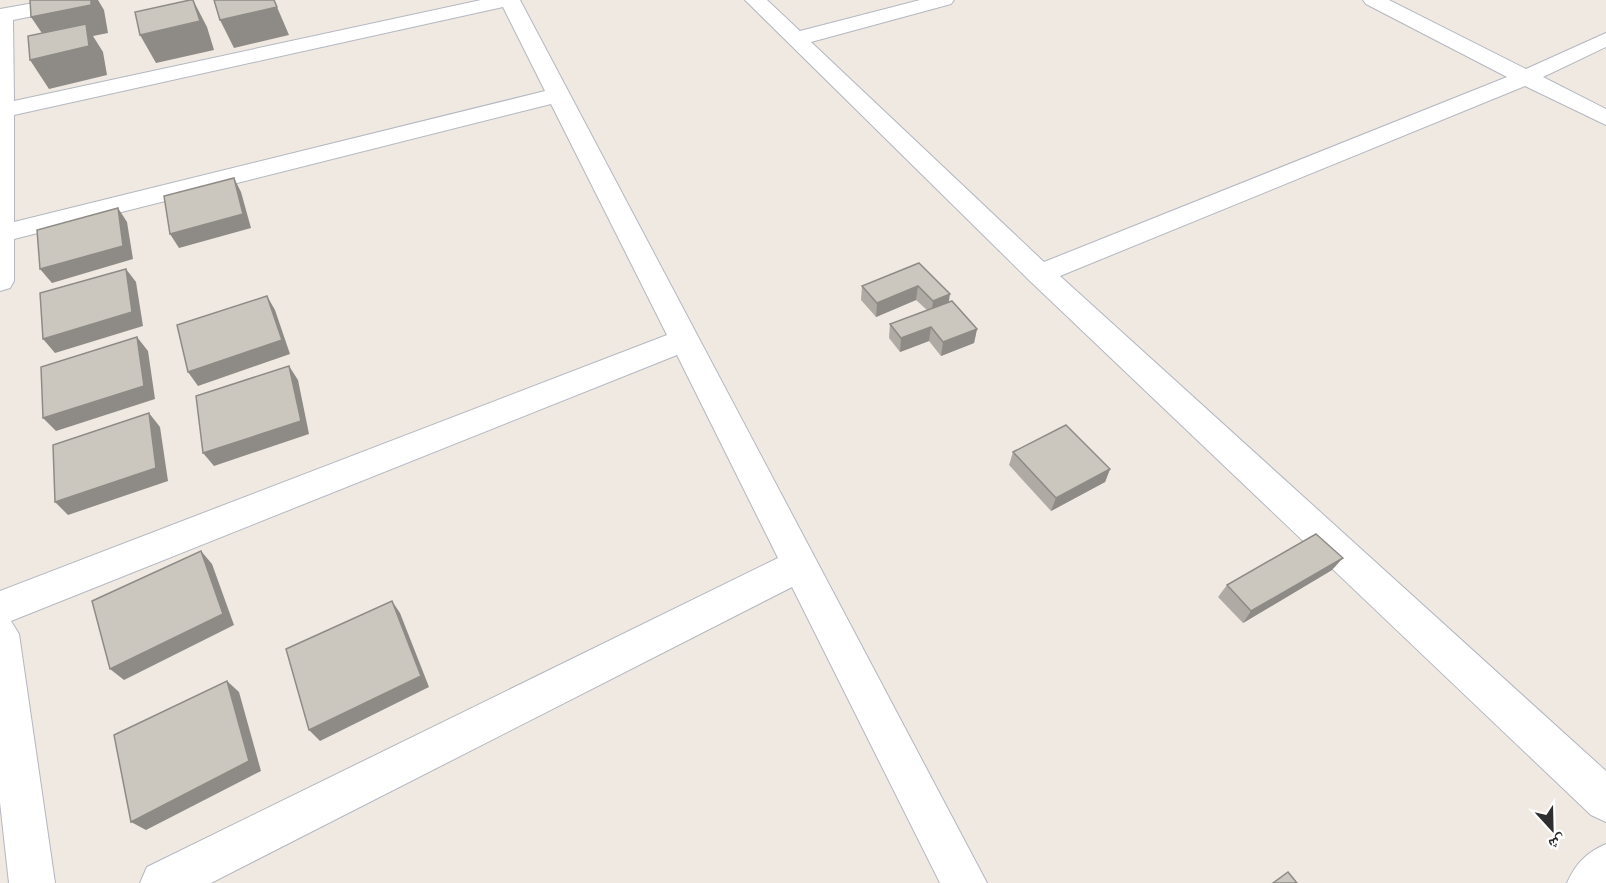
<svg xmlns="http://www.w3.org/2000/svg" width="1606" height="883" viewBox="0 0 1606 883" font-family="Figtree,'Noto Naskh Arabic',sans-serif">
  <rect width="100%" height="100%" fill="#efe9e1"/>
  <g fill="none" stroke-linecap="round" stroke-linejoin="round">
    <defs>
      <g id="minor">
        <path d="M 51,0 L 94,0 L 91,4 L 84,6 L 13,20 L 14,101 L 481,0 L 520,0 L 987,883 L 940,883 L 792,587 L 211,883 L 140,883 L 147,867 L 778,558 L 677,355 L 11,621 L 19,634 L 55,883 L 9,883 L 0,802 L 0,591 L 667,335 L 551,104 L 14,239 L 14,281 L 10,288 L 0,291 L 0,9 ZM 503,7 L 545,91 L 14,222 L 14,115 Z"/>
        <path d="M 745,0 L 767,0 L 800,31 L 920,0 L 954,0 L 951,4 L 811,42 L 1044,262 L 1507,77 L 1366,4 L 1363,0 L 1389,0 L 1526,69 L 1606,33 L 1606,47 L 1543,77 L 1606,109 L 1606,125 L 1525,86 L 1060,276 L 1606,771 L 1606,822 L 1591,815 L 1030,281 Z"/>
        <path d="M 1606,844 L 1606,883 L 1567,883 C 1576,863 1586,853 1606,844 Z"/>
      </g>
    </defs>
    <use href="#minor" stroke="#b4b7c1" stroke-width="2"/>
    <use href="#minor" fill="#fff" fill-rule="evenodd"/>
  </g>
  <g fill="#afaba4">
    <path d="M 919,263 L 948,303 L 977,329 L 974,343 L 941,356 L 929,341 L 900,352 L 889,338 L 890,324 L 927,310 L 916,300 L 876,317 L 861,300 L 862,286 Z"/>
    <path d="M 1013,452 L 1110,469 L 1105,482 L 1051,511 L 1009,465 Z"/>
    <path d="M 1332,570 L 1243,623 L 1218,597 L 1227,585 Z"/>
  </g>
  <g fill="#8e8b86">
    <path d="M 91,0 L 98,0 L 104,10 L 108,33 L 93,36 L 103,52 L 107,75 L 49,89 L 30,60 L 50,45 L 31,17 Z"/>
    <path d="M 193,0 L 207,27 L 214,50 L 156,63 L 140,35 Z"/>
    <path d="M 274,0 L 289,35 L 234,48 L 220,20 Z"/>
    <path d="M 234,178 L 241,192 L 251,228 L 179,248 L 170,234 Z"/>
    <path d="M 118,208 L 127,222 L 133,259 L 52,283 L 40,269 Z"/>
    <path d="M 126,269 L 136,282 L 143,326 L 55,353 L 43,339 Z"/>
    <path d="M 918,286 L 916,300 L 876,317 L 877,303 Z"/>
    <path d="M 950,294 L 948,308 L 931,315 L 933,301 Z"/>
    <path d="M 267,296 L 275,310 L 290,354 L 198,386 L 188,372 Z"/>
    <path d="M 931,327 L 929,341 L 900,352 L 901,338 Z"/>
    <path d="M 977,329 L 974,343 L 941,356 L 943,342 Z"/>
    <path d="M 137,337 L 148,351 L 155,399 L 56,431 L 43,418 Z"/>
    <path d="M 289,366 L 298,380 L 309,434 L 214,466 L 203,453 Z"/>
    <path d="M 149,413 L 160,427 L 168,481 L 68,515 L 55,502 Z"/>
    <path d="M 1110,469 L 1105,482 L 1051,511 L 1056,498 Z"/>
    <path d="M 201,551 L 212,564 L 234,625 L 124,680 L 110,669 Z"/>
    <path d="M 1343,558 L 1332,570 L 1243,623 L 1251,611 Z"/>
    <path d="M 392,601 L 400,613 L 429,687 L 320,741 L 309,730 Z"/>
    <path d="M 227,681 L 239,692 L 261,771 L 146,830 L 131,822 Z"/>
  </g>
  <g fill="#cbc7bf" stroke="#8e8b86" stroke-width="1.5">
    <path d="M 30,0 L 91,0 L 91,5 L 31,17 Z"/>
    <path d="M 190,0 L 193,0 L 200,21 L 140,35 L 135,12 Z"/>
    <path d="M 214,0 L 274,0 L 277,7 L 220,20 Z"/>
    <path d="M 86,24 L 89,46 L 30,60 L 28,36 Z"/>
    <path d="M 234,178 L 243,214 L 170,234 L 164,196 Z"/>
    <path d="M 118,208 L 123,246 L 40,269 L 37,230 Z"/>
    <path d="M 919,263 L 950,294 L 933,301 L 918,286 L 877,303 L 862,286 Z"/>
    <path d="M 126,269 L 132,312 L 43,339 L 40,293 Z"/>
    <path d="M 267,296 L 282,340 L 188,372 L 177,325 Z"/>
    <path d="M 952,301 L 977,329 L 943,342 L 931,327 L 901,338 L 890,324 Z"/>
    <path d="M 137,337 L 144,386 L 43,418 L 41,367 Z"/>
    <path d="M 289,366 L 301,421 L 203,453 L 196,396 Z"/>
    <path d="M 149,413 L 156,468 L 55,502 L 53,445 Z"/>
    <path d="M 1066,425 L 1110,469 L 1056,498 L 1013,452 Z"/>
    <path d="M 1316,534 L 1343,558 L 1251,611 L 1227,585 Z"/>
    <path d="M 201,551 L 223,614 L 110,669 L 92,601 Z"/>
    <path d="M 392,601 L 421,676 L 309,730 L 286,649 Z"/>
    <path d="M 227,681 L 249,761 L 131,822 L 114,735 Z"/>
    <path d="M 1288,872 L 1297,883 L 1273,883 Z"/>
  </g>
  <g transform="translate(1552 829) rotate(158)" stroke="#ffffff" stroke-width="4.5" paint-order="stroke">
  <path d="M0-4.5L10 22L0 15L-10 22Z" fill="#2e2e2e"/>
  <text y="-9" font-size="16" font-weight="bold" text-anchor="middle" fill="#2e2e2e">ش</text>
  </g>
</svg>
